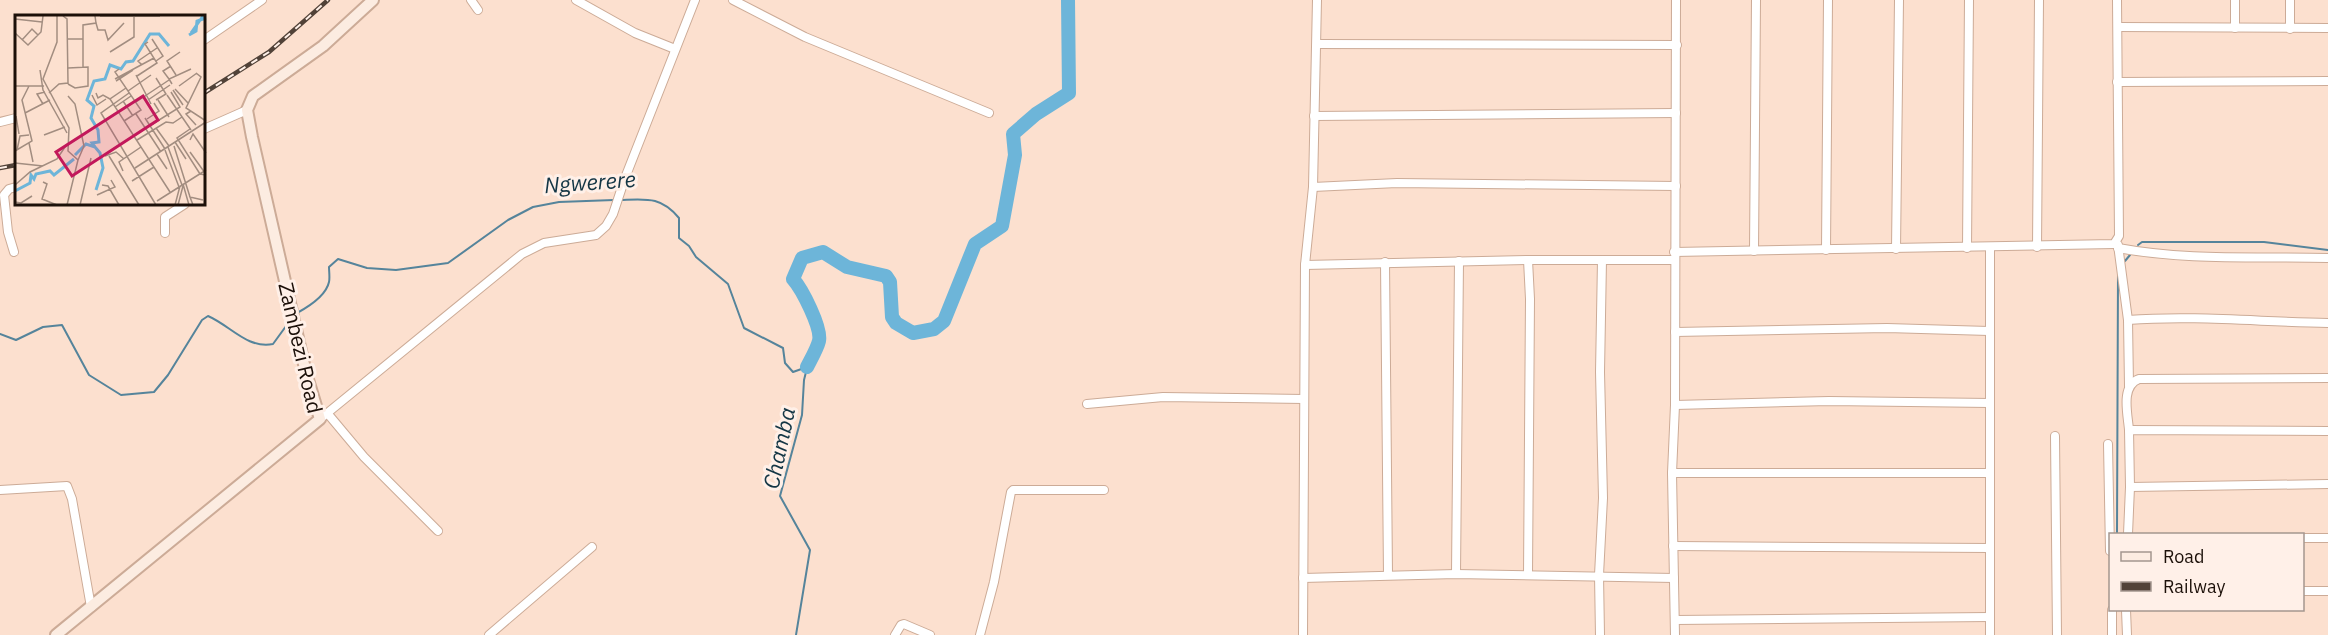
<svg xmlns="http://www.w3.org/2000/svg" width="2328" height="635" viewBox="0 0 2328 635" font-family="'IBM Plex Sans',sans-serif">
  <rect width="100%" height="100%" fill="#fce0cf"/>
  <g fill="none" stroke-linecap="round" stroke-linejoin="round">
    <g stroke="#55849b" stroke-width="2">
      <path d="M 620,200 C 646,199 661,196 679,218 L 679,238 L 689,246 L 696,257 L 728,284 L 744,328 L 783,348 L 785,363 L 793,372 L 807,367"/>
      <path d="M 2138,245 L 2142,242 L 2264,242 L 2328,250"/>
      <path d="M 2125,261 L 2130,255"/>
      <path d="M 297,313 C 308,307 326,296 329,282 C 330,278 329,271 329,267 L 338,259 L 367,268 L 396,270 L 448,263 L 508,220 L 533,207 L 559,202 L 614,200"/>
      <path d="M 0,334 L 16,340 L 43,327 L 62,325 L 89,375 L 121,395 L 154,392 L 168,375 L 202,320 L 208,316 C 231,326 247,349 273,344 L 289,322"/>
      <path d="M 2117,534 L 2118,273"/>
      <path d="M 796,635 L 810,550 L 780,496 L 802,415 L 804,380 L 807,368"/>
      <path d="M 2116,635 L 2116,610"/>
    </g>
    <path stroke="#6db5d9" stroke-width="14" d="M 807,367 C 811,359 817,349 819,341 C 822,328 802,289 793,279 L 802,258 L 823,252 L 847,267 L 886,276 L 890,282 L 892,317 L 896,323 L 913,333 L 934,329 L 944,321 L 975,244 L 1002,226 L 1015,155 L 1013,134 L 1036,114 L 1069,93 L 1068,0"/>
    <defs>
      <g id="minor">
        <path d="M 471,0 L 478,10"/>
        <path d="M 576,0 L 635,33 L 675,49"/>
        <path d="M 733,0 L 805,37 L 989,113"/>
        <path d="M 2235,0 L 2235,28"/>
        <path d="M 2290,0 L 2290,29"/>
        <path d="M 2118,27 L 2328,28"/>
        <path d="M 204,40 L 262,0"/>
        <path d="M 1317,44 L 1677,45"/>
        <path d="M 2117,82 L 2328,81"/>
        <path d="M 1314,116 L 1676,113"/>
        <path d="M 0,122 L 16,118"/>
        <path d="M 204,129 L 247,110"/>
        <path d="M 1313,187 L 1397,183 L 1676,186"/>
        <path d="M 165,233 L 165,217 L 185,204"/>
        <path d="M 2118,245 L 2128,320 L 2129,386"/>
        <path d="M 2037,247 L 2039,0"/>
        <path d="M 1967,248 L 1969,0"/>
        <path d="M 2118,248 C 2187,261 2259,256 2328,258"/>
        <path d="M 1896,249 L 1899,0"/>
        <path d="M 1826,250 L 1828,0"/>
        <path d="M 1754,251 L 1756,0"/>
        <path d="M 14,252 L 8,232 L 4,195 L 9,189 L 16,187"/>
        <path d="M 1674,252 L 2114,244 L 2119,236 L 2117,0"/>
        <path d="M 1385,262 L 1388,575"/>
        <path d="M 1305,265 L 1528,260 L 1674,260"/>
        <path d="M 2128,320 C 2195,315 2261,322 2328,323"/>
        <path d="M 1675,332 L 1887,328 L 1989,331"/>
        <path d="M 1087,404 L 1163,397 L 1304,399"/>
        <path d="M 1675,405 L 1829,401 L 1990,403"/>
        <path d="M 328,414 L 364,457 L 438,531"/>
        <path d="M 320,419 L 522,254 L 544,243 L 596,235 L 606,226 L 613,214 L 625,178 L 695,0"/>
        <path d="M 2129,430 C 2128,415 2120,386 2139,379 L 2328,378"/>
        <path d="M 2055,436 L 2057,635"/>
        <path d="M 2108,444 L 2110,551"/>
        <path d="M 1672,473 L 1989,473"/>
        <path d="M 2130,487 L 2328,484"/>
        <path d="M 0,490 L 67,486 L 72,499 L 91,607"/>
        <path d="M 2128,534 L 2130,487 L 2129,430 L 2328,431"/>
        <path d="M 2302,538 L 2328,538"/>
        <path d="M 1673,546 L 1990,548"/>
        <path d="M 1456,574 L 1459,261"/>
        <path d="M 1528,575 L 1530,299 L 1528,260"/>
        <path d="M 1303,578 L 1456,574 L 1674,578"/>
        <path d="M 2302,591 L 2328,591"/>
        <path d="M 2112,610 L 2112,635"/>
        <path d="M 2126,610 L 2127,635"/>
        <path d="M 1675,620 L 1990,617"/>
        <path d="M 489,635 L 592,547"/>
        <path d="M 895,635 L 901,625 L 904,624 L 930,635"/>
        <path d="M 980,635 L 994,582 L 1011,492 L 1013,490 L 1104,490"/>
        <path d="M 1303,635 L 1305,265 L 1313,187 L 1317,0"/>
        <path d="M 1600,635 L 1599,575 L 1603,498 L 1600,372 L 1602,260"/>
        <path d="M 1675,635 L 1672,473 L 1675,405 L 1676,0"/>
        <path d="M 1990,635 L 1990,247"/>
      </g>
      <path id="secondary" d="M 56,635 L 320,419 L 306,373 L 252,137 L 247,110 L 253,96 L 323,46 L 373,0"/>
    </defs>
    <use href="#minor" stroke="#ccab97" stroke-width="10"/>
    <use href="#secondary" stroke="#ccab97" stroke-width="14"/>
    <use href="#minor" stroke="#fff" stroke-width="8"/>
    <use href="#secondary" stroke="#fcece1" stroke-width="10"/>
    <defs>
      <g id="rail">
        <path d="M 204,93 L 269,52 L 328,0"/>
        <path d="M 0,168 L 16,165"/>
      </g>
    </defs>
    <use href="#rail" stroke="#514238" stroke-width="4.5"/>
    <use href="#rail" stroke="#fff0e8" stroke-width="2" stroke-dasharray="7" stroke-linecap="butt"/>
  </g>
  <g text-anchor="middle" stroke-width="6" stroke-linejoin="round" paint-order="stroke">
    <g font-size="21" fill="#1c1009" stroke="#fff0e8">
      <text transform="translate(300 348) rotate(77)" y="7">Zambezi Road</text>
    </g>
    <g font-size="22" font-style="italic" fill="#143645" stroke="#fff0e8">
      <text transform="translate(590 182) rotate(-4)" y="8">Ngwerere</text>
      <text transform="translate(779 448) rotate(-78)" y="8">Chamba</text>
    </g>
  </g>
  <g transform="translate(15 15)">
    <rect width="190" height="190" fill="#fce0cf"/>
    <path fill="none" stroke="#6db5d9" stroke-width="3" d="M 176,18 L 188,1M 174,20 L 181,16 L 182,6 L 191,3M 80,132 L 77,128 L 84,127 L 83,115 L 76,103 L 79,91 L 72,85 L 79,66 L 90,64 L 95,50 L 106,54 L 111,47 L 118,46 L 135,19 L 144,19 L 154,31M 60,140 L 71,129 L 80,132 L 85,138 L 88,153 L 81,175M 0,176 L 15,168 L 16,160 L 19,164 L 21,159 L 35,156 L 39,160 L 59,144"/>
    <path fill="none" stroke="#a28d80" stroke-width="1.5" d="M 42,1 L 42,27 L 28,64 L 54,113 L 53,136 L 63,145 L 52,190M 85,1 L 113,1M 112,1 L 145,1M 0,4 L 27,7M 81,8 L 83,15 L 90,15 L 93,25 L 109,8M 0,18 L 13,30 L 26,17 L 28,1M 53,24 L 68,24 L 68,10 L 81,8 L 80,1M 68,24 L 68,52M 137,24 L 148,41 L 141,46M 7,25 L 17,14 L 23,20M 95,37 L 119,22 L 119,2M 127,50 L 123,46 L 142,33M 104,54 L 100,57 L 126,95 L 109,106M 25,55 L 28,75 L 52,118M 181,58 L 186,62 L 171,93 L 191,106M 121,60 L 136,89M 161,60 L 152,46 L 165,37M 122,61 L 142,48 L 130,29 L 133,27M 141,63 L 151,79 L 141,85M 100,64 L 139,43M 154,64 L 148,56 L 156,51M 101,66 L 118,55M 53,69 L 60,73 L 73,71 L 73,52 L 53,53M 157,69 L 154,64 L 176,54M 0,71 L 29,71M 164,71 L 182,58M 111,73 L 95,84 L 155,177M 160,74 L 173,88M 158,75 L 168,90M 113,76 L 136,60M 34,78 L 44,69 L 53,68 L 52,4 L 48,1M 81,78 L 83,83 L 88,80 L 95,84M 114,78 L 86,98 L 141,190M 77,80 L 82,90 L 91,84M 152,80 L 176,115M 53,81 L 60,89 L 69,131 L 63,145M 133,85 L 155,70M 143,85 L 154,102M 108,86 L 118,101M 121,87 L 154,65M 28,89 L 22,79 L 30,77M 100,92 L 116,81M 176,96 L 171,99 L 181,110M 10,98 L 35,85M 121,99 L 146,137M 1,101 L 4,119M 130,103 L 150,134M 132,104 L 144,96 L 139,88M 136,110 L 165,92 L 156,77M 141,113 L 154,131M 175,114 L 162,123 L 185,159 L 191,160M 29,120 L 50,112M 122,125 L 151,107 L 158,108 L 167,102M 175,125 L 178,119 L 191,138M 160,127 L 171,144M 14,128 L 18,147M 159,131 L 175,182M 153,132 L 167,170M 2,135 L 5,121 L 14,120M 150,135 L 164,172M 0,136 L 17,126 L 7,85 L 14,71M 175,137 L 190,158M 142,139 L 152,154M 90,141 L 101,137 L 109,144M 94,141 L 124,190M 0,148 L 28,151M 120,153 L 191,107M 108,156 L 104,147 L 126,132M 117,166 L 139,152M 28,167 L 32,169 L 27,184 L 42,190M 168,169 L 174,190M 0,170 L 15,157 L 42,144 L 52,129M 87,170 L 93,171 L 104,190M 82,180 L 100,172 L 96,165M 142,186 L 191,155M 0,187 L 6,188 L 17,181M 65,190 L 76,143M 160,190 L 165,171M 163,190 L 168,171M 178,190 L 175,182 L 188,185"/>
    <path fill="#c2185b" fill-opacity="0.15" stroke="#c2185b" stroke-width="3" d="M 128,81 L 143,105 L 57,161 L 41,137 Z"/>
    <rect width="190" height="190" fill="none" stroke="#1c1009" stroke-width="3"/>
  </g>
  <rect x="2109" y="533" width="195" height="78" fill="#fff0e8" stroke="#a4968f" stroke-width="1.5"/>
  <rect x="2121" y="552" width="30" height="9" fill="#fcece1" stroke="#a4968f" stroke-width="1.5"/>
  <text x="2163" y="563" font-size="18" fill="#1c1009">Road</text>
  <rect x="2121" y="582" width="30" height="9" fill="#514238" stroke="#a4968f" stroke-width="1.5"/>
  <text x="2163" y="593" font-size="18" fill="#1c1009">Railway</text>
</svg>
